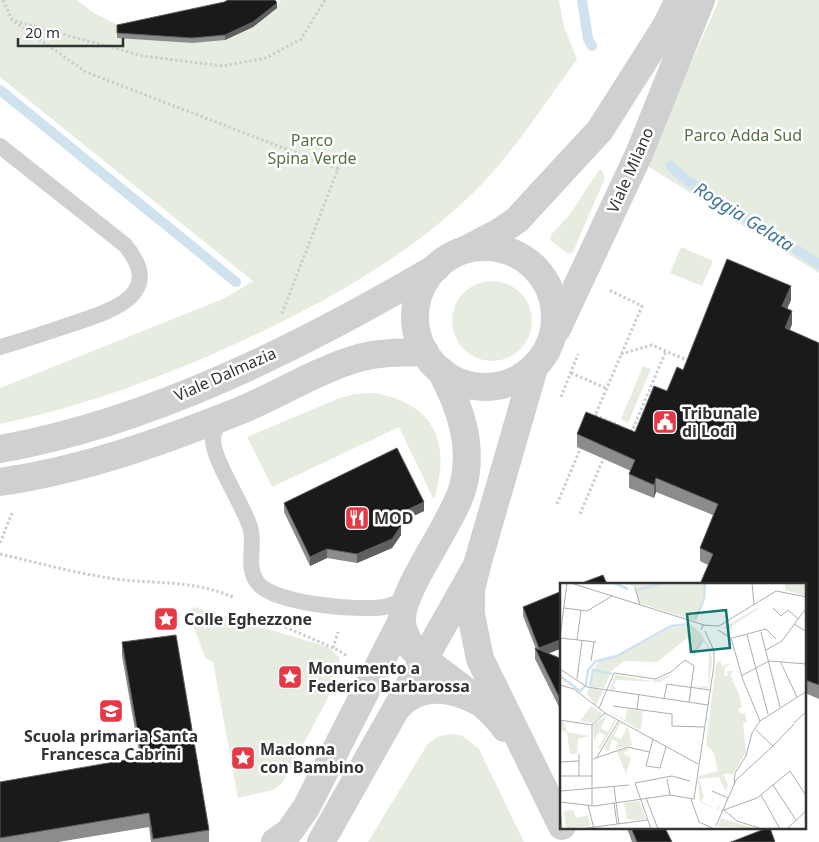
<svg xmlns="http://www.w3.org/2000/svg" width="819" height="842" viewBox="0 0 819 842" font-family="'Noto Sans',sans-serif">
  <rect width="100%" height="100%" fill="#fff"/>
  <g fill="#e6ecdf">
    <path d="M 0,0 L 77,0 L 94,13 L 136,34 L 167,41 L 192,43 L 274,11 L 281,0 L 559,0 L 564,27 L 577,59 C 546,102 517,147 481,185 C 420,247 347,290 269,328 C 183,370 94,404 0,424 L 0,388 L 225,298 L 253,281 L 0,77 Z"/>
    <path d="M 719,0 L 819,0 L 819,273 L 646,165 Z"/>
    <path d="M 599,170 L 602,170 L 605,178 L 573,252 L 568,254 L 550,240 L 551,235 L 570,214 Z"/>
    <path d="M 681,247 L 713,261 L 702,286 L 670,273 Z"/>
    <circle cx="492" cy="321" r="40"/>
    <path d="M 643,366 L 651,369 L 628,423 L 621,419 Z"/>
    <path d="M 375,393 C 436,404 451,444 434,500 L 399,427 L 272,487 L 247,437 L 340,398 L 355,394 Z"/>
    <path d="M 194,607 L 328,647 L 339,657 L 340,668 L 336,683 L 283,782 L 273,790 L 238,798 L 213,662 L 206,659 L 188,613 Z"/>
    <path d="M 449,734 L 461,735 L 479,749 L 524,842 L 368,842 L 427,745 L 437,737 Z"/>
  </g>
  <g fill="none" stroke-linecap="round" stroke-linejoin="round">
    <g stroke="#cfe2ee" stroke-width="10">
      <path d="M 582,0 L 588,39 L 592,46"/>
      <path d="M 0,90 L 236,282"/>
      <path d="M 671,166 L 686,180 L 819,264"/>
    </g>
    <g stroke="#cdcdcd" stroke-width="3" stroke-dasharray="2.5 2.5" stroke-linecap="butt">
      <path d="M 3,0 L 12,20 L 86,72 L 338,169 L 281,316"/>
      <path d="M 15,21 L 143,56 L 223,66 L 266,58 L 301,39 L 325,0"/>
      <path d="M 621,354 L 652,345 L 689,361"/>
      <path d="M 571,373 L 606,388"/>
      <path d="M 561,397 L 578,354"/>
      <path d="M 595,415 L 620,426"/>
      <path d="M 594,418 L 642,306 L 609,290"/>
      <path d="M 630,430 L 632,431 L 666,351"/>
      <path d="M 557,504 L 581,447"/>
      <path d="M 580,514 L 604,457"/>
      <path d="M 0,543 L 12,513"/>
      <path d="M 0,554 C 38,563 76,573 115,579 C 157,584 196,580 235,598"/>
      <path d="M 285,627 L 338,650 L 347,656"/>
      <path d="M 333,648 L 338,632"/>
    </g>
    <g stroke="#d0d0d0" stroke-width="16">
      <path d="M 0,146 L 125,245 C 168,297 107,312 66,326 C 44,333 22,341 0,347"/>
      <path d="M 225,417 C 219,424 213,430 213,440 C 213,460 243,504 250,527 C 256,545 245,565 257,582 C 272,604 359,611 384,607 C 393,605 401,601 408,596"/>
    </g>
    <g stroke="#d0d0d0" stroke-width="28">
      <path d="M 397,708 C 418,683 450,687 477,701"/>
      <path d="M 275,842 L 289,832 L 306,808 L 402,620"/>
      <path d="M 321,842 L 476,567"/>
    </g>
    <g stroke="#d0d0d0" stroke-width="28">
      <circle cx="485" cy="317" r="70"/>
      <path d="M 471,247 L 498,233 L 517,220 L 600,130 L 666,26 L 679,0"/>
      <path d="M 557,329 L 639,154 L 701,0"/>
      <path d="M 534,368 L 477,565 L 471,590 L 471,614 L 480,659 L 562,826"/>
      <path d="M 441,371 C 460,407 474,445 463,487 C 453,523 400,591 402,621 C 402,629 406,636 409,643 C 413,652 426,660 433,666 C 457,685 487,703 505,728"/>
      <path d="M 0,449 C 153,422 304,345 437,267"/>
      <path d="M 0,482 C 83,470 161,442 239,411 C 281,394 328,363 372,355 C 388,352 407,353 425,352"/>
    </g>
  </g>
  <g fill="#8c8c8c">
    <path d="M 277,8 L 253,27 L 225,40 L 192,43 L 117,38 L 117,25 Z"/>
    <path d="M 791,300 L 787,309 L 792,324 L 790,330 L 819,343 L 819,699 L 805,693 L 805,584 L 708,565 L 700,561 L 700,548 L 713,515 L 656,492 L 654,498 L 629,488 L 629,474 L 631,471 L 577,447 L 577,434 L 635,432 L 683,370 Z"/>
    <path d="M 284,503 L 424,511 L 400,523 L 401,535 L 392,548 L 357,563 L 327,558 L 310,566 L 284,512 Z"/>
    <path d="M 562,591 L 562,648 L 548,654 L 562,659 L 562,713 L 535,659 L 535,648 L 536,649 L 523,616 L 523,607 Z"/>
    <path d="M 122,642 L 209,830 L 209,842 L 151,842 L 149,827 L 58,842 L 0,842 L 0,782 L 140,758 L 122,656 Z"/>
    <path d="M 627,828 L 665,828 L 672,842 L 632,842 Z"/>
  </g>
  <g fill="#5f5f5f">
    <path d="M 277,3 L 277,8 L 253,27 L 225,40 L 225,35 Z"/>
    <path d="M 791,286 L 791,300 L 782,320 L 782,306 Z"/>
    <path d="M 792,311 L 792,324 L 785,342 L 785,328 Z"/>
    <path d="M 656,478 L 656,492 L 654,498 L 654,485 Z"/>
    <path d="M 424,502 L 424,511 L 396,524 L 396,515 Z"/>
    <path d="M 401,526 L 401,535 L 392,548 L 357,563 L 357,554 Z"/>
    <path d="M 327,549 L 327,558 L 310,566 L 310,557 Z"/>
    <path d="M 562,639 L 562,648 L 539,657 L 539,648 Z"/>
  </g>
  <g fill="#1a1a1a" stroke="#5f5f5f">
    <path d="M 228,0 L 275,0 L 277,3 L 253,22 L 225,35 L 192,38 L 117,33 L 117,25 L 224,2 Z"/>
    <path d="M 727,259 L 791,286 L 782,306 L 792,311 L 785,328 L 819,343 L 819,685 L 805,680 L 805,584 L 700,584 L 713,554 L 700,548 L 718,504 L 656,478 L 654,485 L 629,474 L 635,460 L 577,434 L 586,412 L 635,432 L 654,386 L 667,391 L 677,367 L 683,370 Z"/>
    <path d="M 397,448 L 424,502 L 396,515 L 401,526 L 392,539 L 357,554 L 327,549 L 310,557 L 284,503 Z"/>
    <path d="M 603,575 L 607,584 L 579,584 Z"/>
    <path d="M 562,591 L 562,639 L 539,648 L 523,607 Z"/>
    <path d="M 176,635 L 209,830 L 153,839 L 149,813 L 0,838 L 0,782 L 142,757 L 122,642 Z"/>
    <path d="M 535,648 L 562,659 L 562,703 Z"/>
    <path d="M 631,828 L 665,828 L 672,842 L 637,842 Z"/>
    <path d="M 767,828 L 770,828 L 775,842 L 731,842 Z"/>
  </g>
  <defs>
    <symbol id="civic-square" viewBox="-11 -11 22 22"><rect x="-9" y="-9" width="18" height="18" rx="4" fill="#e63946" stroke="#fff"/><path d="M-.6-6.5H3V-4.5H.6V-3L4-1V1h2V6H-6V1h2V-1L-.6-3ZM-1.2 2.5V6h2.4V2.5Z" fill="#fff"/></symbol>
    <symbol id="restaurant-square" viewBox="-11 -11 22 22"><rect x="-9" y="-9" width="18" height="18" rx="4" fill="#e63946" stroke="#fff"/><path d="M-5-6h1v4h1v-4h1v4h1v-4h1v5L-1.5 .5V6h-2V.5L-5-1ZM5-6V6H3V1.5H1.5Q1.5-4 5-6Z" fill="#fff"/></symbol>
    <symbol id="sight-square" viewBox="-11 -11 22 22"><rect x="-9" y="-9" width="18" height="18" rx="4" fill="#e63946" stroke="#fff"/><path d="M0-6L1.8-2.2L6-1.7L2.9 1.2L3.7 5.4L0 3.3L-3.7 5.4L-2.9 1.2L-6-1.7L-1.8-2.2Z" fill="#fff"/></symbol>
    <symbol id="school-square" viewBox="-11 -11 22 22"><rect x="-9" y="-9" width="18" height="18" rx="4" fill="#e63946" stroke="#fff"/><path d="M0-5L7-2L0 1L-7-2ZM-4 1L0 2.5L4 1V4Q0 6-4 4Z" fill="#fff"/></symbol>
  </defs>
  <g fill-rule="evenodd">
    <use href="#civic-square" x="651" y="408" width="28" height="28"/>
    <use href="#restaurant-square" x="343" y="504" width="28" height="28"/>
    <use href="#sight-square" x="152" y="605" width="28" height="28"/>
    <use href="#sight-square" x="276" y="663" width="28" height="28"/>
    <use href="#school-square" x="97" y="697" width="28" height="28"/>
    <use href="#sight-square" x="229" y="744" width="28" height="28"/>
  </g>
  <g text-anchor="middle" stroke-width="5" stroke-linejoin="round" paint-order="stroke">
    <g font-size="16" fill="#56703f" stroke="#fff">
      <text x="743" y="141">Parco Adda Sud</text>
      <text x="312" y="146">Parco<tspan x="312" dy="18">Spina Verde</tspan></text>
    </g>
    <g font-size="16" fill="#333" stroke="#fff">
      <text transform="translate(630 170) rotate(-66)" y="6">Viale Milano</text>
      <text transform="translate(225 374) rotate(-24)" y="6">Viale Dalmazia</text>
    </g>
    <g font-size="16" font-weight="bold" fill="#333" stroke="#fff" text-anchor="start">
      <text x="682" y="419">Tribunale<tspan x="682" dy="18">di Lodi</tspan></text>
      <text x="374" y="524">MOD</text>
      <text x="184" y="625">Colle Eghezzone</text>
      <text x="308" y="674">Monumento a<tspan x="308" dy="18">Federico Barbarossa</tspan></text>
      <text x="111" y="742" text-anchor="middle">Scuola primaria Santa<tspan x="111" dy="18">Francesca Cabrini</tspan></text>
      <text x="260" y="755">Madonna<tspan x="260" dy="18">con Bambino</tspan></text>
    </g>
    <g font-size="18" font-style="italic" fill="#3f7597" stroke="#fff">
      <text transform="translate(744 217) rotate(32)" y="6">Roggia Gelata</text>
    </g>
  </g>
  <g transform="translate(560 583)">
    <rect width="246" height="246" fill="#fff"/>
    <path d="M 67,0 L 145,0 L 144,19 L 135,38 L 79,20 L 75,5 ZM 225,0 L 246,0 L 246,13 L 225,7 ZM 197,25 L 200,25 L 172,43 L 173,47 L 163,45 ZM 131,42 L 140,49 L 151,68 L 152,80 L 148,106 L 133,103 L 148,104 L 149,68 L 143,56 L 133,71 L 129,67 L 132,58 L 127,55 L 97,79 L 64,78 L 49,90 L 41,89 L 50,91 L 44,105 L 30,104 L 31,92 L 39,77 L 57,74 L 110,45 ZM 160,78 L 162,83 L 172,80 L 165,84 L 164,93 L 168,92 L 167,88 L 174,88 L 170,91 L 180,114 L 182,124 L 178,126 L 181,131 L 185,130 L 187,139 L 183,140 L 186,169 L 173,191 L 163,191 L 168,202 L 166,209 L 159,194 L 139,196 L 144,214 L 141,218 L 156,226 L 160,222 L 158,227 L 140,219 L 138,198 L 139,193 L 158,188 L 154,170 L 146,162 L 156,81 ZM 112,91 L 101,99 L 56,97 L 54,102 L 56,107 L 50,106 L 55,92 L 92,98 ZM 29,105 L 43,107 L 36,123 L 27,111 ZM 31,123 L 43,131 L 32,140 L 20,138 ZM 42,124 L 65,137 L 67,126 L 83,128 L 81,145 L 79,147 ZM 47,132 L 41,145 L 47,149 L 54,138 L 50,134 L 56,138 L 40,166 L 33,161 L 39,164 L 45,153 L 39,149 L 34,158 L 33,142 ZM 0,138 L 4,139 L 7,149 L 30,153 L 18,156 L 17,171 L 10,171 L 7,150 L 0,146 ZM 59,139 L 65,143 L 60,141 L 54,153 L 61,156 L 68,143 L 72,162 L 55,166 L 58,160 L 52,156 L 49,168 L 44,165 ZM 68,165 L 69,167 L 63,170 L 71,175 L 66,191 L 57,168 ZM 79,218 L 86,236 L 70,238 L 75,236 L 67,236 L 64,220 ZM 13,227 L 16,235 L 28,232 L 31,243 L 6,246 L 4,228 ZM 161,235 L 190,244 L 196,246 L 158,243 Z" fill="#e6ecdf"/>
    <path fill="none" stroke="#cfe2ee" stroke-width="2.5" d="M 54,0 L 68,6M 78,7 L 103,0M 135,37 L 144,16 L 145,0M 133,72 L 143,57M 0,93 L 20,108 L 26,102 L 28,87 L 36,78 L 57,73 L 111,43 L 130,41M 30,103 L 33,87 L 52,91"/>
    <path fill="none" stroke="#adadad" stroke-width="1" d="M 11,0 L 144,42M 192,0 L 194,21M 75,5 L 80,22M 4,25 L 27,28 L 52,13M 213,25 L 221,33 L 228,27 L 238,36M 234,41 L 247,49M 141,47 L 143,42 L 159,43 L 216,8 L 247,14M 158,47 L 171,55 L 183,97 L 200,138M 201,49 L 220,124M 187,52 L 208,131M 0,55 L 7,0M 0,55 L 36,59M 172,55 L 206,46 L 216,56M 17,57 L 21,27M 206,67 L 222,58 L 247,24M 31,78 L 34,59M 221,80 L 237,114M 0,86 L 27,104 L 148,122M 181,93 L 209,78 L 247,81M 17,96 L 22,58M 0,102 L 14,106 L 45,130 L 138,181M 104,115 L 107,101 L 150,107M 53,123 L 112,131 L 112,143 L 144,144M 39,125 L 54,90 L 95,96 L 111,89 L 125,77 L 134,83 L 129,119M 77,126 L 79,111M 0,137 L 32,142 L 45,130M 234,140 L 247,128M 32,142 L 32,222M 196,147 L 213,163M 93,156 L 86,183 L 100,185 L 106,164M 213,163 L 234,141M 19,171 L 19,193M 37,174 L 59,137M 33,176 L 68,164 L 89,169M 0,179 L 19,178M 0,193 L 33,193M 107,196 L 110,212M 174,200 L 175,190 L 186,173 L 192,150 L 200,138 L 247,108M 213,202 L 236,237M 0,204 L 1,208 L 69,202M 54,204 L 56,219M 152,208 L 168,215M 201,212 L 220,246M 86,215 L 98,246M 131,216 L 139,239 L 152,245M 134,216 L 154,82 L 154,68 L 145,48M 0,219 L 34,223 L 110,212 L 134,216M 54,220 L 57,241M 56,220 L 59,241M 28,222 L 34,246M 0,225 L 2,246M 164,227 L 177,238 L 202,246M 161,228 L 197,215 L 230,188 L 247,214M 156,243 L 176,197 L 213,163M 19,246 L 88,237M 91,246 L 75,200 L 112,193 L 130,198M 227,246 L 247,227"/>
    <path fill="#0f766e" fill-opacity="0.15" stroke="#0f766e" stroke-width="2.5" d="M 166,27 L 170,65 L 131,69 L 127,31 Z"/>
    <rect width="246" height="246" fill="none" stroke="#333" stroke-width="2.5"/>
  </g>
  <path d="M18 38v8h105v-8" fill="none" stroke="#333333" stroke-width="2.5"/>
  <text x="25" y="38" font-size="15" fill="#333333" stroke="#ffffff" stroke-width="4" paint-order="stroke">20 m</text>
</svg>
